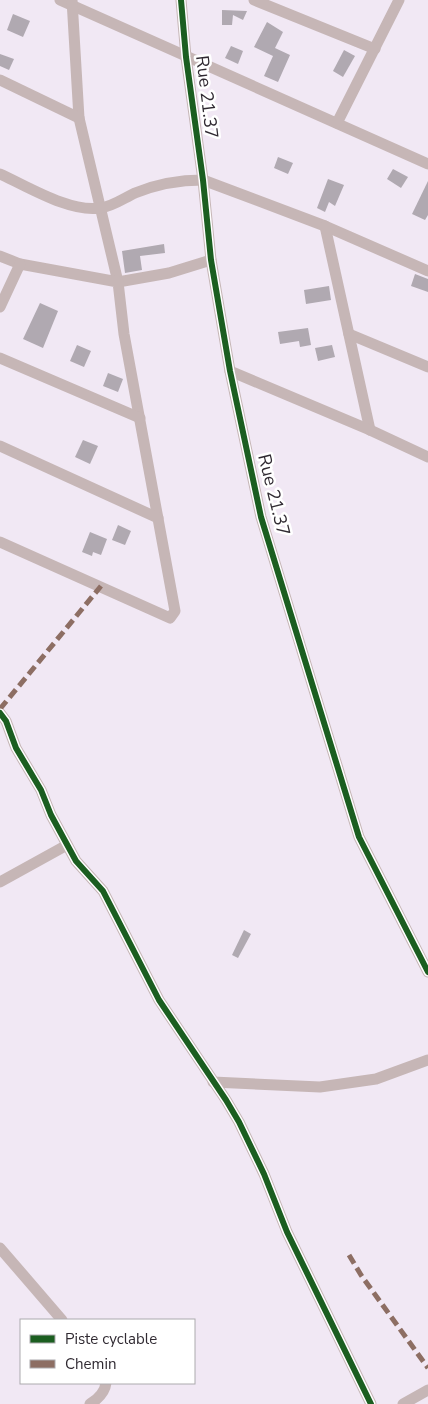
<svg xmlns="http://www.w3.org/2000/svg" width="428" height="1404" viewBox="0 0 428 1404" font-family="'Nunito Sans',sans-serif">
  <rect width="100%" height="100%" fill="#f1e8f4"/>
  <g fill="#b0a9b1">
    <path d="M 222,10 L 247,11 L 243,20 L 233,15 L 232,25 L 222,25 Z"/>
    <path d="M 13,14 L 30,21 L 23,37 L 7,30 Z"/>
    <path d="M 267,22 L 283,32 L 275,48 L 290,55 L 278,82 L 264,76 L 273,56 L 254,47 Z"/>
    <path d="M 231,46 L 243,51 L 238,64 L 225,58 Z"/>
    <path d="M 344,50 L 355,56 L 343,77 L 333,71 Z"/>
    <path d="M 0,54 L 14,59 L 9,70 L 0,66 Z"/>
    <path d="M 278,157 L 293,163 L 288,174 L 274,168 Z"/>
    <path d="M 393,169 L 408,177 L 401,188 L 387,179 Z"/>
    <path d="M 328,179 L 344,185 L 335,206 L 329,202 L 325,212 L 317,208 Z"/>
    <path d="M 428,181 L 428,215 L 425,220 L 412,214 Z"/>
    <path d="M 164,244 L 165,253 L 140,256 L 142,270 L 125,273 L 122,251 Z"/>
    <path d="M 415,274 L 428,279 L 428,292 L 411,286 Z"/>
    <path d="M 329,286 L 331,300 L 306,304 L 304,290 Z"/>
    <path d="M 40,303 L 58,311 L 43,348 L 23,339 Z"/>
    <path d="M 308,328 L 311,345 L 300,347 L 299,341 L 280,344 L 278,332 Z"/>
    <path d="M 77,345 L 91,351 L 84,367 L 70,361 Z"/>
    <path d="M 332,345 L 335,357 L 318,361 L 315,348 Z"/>
    <path d="M 108,373 L 123,379 L 118,392 L 103,386 Z"/>
    <path d="M 83,440 L 98,446 L 90,464 L 75,457 Z"/>
    <path d="M 118,525 L 131,531 L 125,545 L 112,540 Z"/>
    <path d="M 90,532 L 107,539 L 101,555 L 93,552 L 92,556 L 82,552 Z"/>
    <path d="M 244,930 L 251,934 L 238,958 L 232,955 Z"/>
  </g>
  <g fill="none" stroke-linecap="round" stroke-linejoin="round">
    <g stroke="#c6b6b6" stroke-width="11">
      <path d="M 60,0 L 428,164"/>
      <path d="M 72,0 L 79,118 L 118,282 L 169,273 L 211,260"/>
      <path d="M 181,0 L 186,57 L 203,180 L 211,260 L 230,371 L 261,517 L 359,837 L 428,972"/>
      <path d="M 254,0 L 375,49"/>
      <path d="M 0,80 L 79,118"/>
      <path d="M 337,123 L 399,0"/>
      <path d="M 0,174 C 27,186 70,213 100,208 C 112,207 124,198 135,193 C 157,184 179,180 203,180 L 325,226 L 428,271"/>
      <path d="M 325,226 L 370,430"/>
      <path d="M 0,256 L 20,264 L 118,282 L 124,334 L 175,611 L 170,618 L 0,542"/>
      <path d="M 0,307 L 20,264"/>
      <path d="M 349,334 L 428,367"/>
      <path d="M 0,358 L 140,418"/>
      <path d="M 230,371 L 370,430 L 428,457"/>
      <path d="M 0,446 L 158,518"/>
      <path d="M 0,713 L 6,721 L 16,748 L 41,790 L 51,815 L 76,861 L 103,891 L 159,1000 L 226,1100 L 239,1122 L 264,1174 L 287,1232 L 371,1404"/>
      <path d="M 0,882 L 67,845"/>
      <path d="M 213,1082 L 320,1087 L 376,1079 L 428,1060"/>
      <path d="M 0,1248 L 62,1320"/>
      <path d="M 90,1404 C 98,1399 105,1392 106,1383"/>
      <path d="M 403,1404 L 428,1390"/>
    </g>
    <g stroke="#8d6e63" stroke-width="5" stroke-dasharray="10 5" stroke-linecap="butt">
      <path d="M 0,709 L 101,586"/>
      <path d="M 349,1255 L 361,1275 L 428,1368"/>
    </g>
    <defs>
      <g id="cycleway">
        <path d="M 181,0 L 186,57 L 203,180 L 211,260 L 230,371 L 261,517 L 359,837 L 428,972"/>
        <path d="M 0,713 L 6,721 L 16,748 L 41,790 L 51,815 L 76,861 L 103,891 L 159,1000 L 226,1100 L 239,1122 L 264,1174 L 287,1232 L 371,1404"/>
      </g>
    </defs>
    <use href="#cycleway" stroke="#fff" stroke-width="9"/>
    <use href="#cycleway" stroke="#1b5e20" stroke-width="6"/>
  </g>
  <g text-anchor="middle" stroke-width="5" stroke-linejoin="round" paint-order="stroke">
    <g font-size="18" fill="#302a32" stroke="#fff">
      <text transform="translate(207 97) rotate(83)" y="6">Rue 21.37</text>
      <text transform="translate(274 495) rotate(76)" y="6">Rue 21.37</text>
    </g>
  </g>
  <rect x="20" y="1319" width="175" height="65" fill="#ffffff" stroke="#acaaad"/>
  <rect x="30" y="1335" width="25" height="8" fill="#1b5e20" stroke="#acaaad"/>
  <text x="65" y="1344" font-size="15" fill="#302a32">Piste cyclable</text>
  <rect x="30" y="1360" width="25" height="8" fill="#8d6e63" stroke="#acaaad"/>
  <text x="65" y="1369" font-size="15" fill="#302a32">Chemin</text>
</svg>
